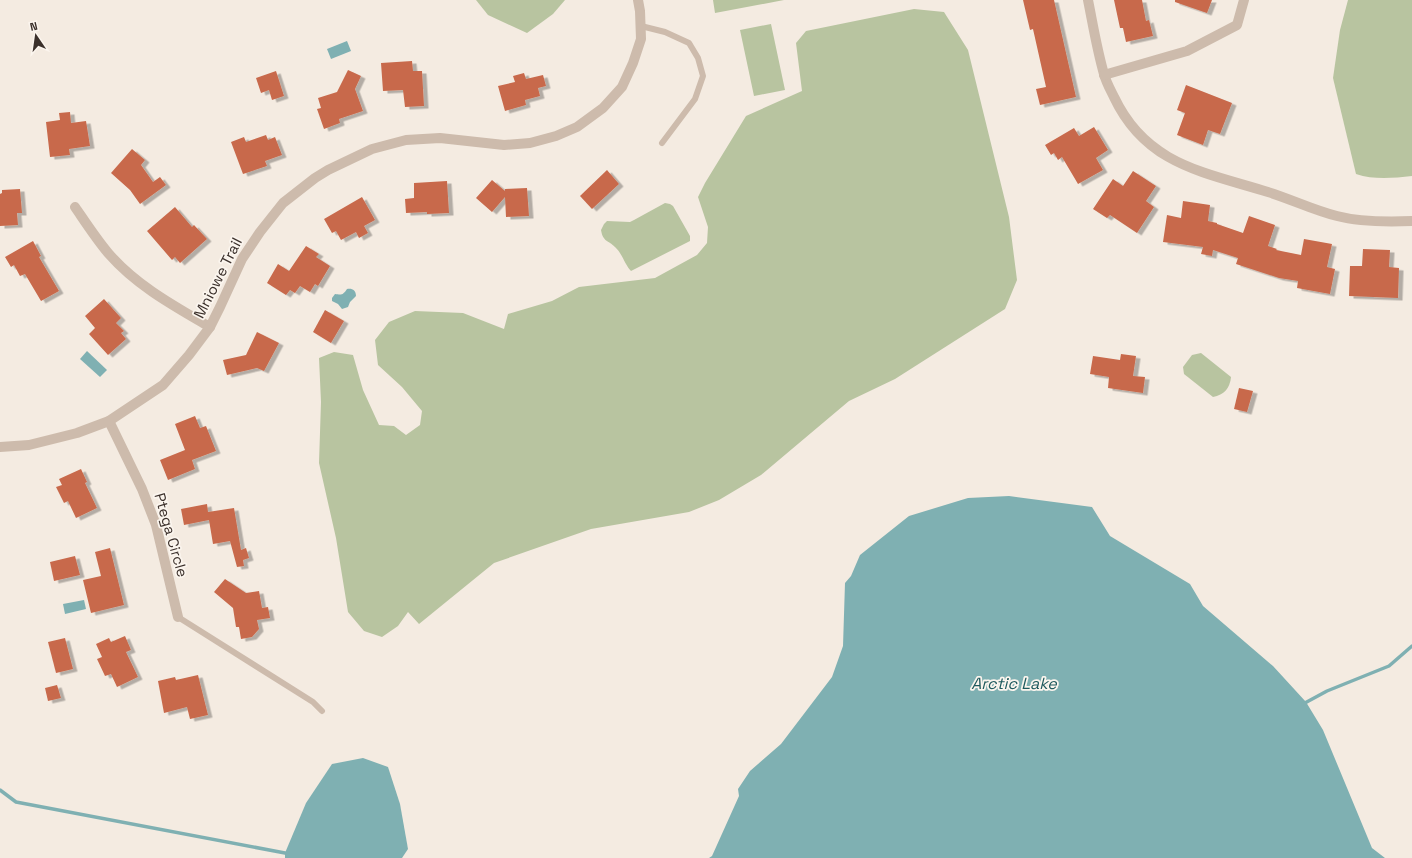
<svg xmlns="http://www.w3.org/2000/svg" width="1412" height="858" viewBox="0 0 1412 858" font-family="'Space Grotesk',sans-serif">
  <defs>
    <filter id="shadow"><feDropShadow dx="4.5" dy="2.5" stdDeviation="0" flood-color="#0004"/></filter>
  </defs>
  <rect width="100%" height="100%" fill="#f4ebe1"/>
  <g fill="#b8c4a0">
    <path d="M 476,0 L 565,0 L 553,14 L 527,33 L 488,15 Z"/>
    <path d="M 713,0 L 784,0 L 715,13 Z"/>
    <path d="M 1348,0 L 1412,0 L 1412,176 C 1393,178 1374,180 1356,174 L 1333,78 L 1340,30 Z"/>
    <path d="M 914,9 L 944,12 L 968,50 L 1009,217 L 1017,280 L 1005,309 L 895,379 L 849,401 L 761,475 L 719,500 L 689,512 L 591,529 L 494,563 L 419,624 L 408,612 L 398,626 L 382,637 L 364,631 L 348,612 L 336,538 L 319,463 L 321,402 L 319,358 L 334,352 L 353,355 L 363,390 L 379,425 L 394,426 L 406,435 L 420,425 L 422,411 L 402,387 L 378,365 L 375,340 L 389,322 L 415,311 L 463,313 L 504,329 L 508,314 L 552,301 L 579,287 L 655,278 L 697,255 L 707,243 L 708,227 L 698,197 L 705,183 L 746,116 L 802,91 L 796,43 L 806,31 Z"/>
    <path d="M 771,24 L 785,90 L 754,96 L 740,30 Z"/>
    <path d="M 665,203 L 670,204 L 673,206 L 690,236 L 690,241 L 631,271 C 625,265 622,253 615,247 C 608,240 603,242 601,230 L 604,224 L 607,221 L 630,222 L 634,220 Z"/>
    <path d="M 1201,353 L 1231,377 C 1230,388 1224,395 1213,397 L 1184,374 L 1183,367 L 1192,355 Z"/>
  </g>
  <g fill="#7fb0b2">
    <path d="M 347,41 L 351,51 L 331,59 L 327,49 Z"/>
    <path d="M 347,289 C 352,288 356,290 356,296 L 350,302 L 348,307 L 342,309 L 338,304 L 332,301 L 332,298 L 335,294 C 342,295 343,295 347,289 Z"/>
    <path d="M 87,351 L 107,370 L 100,377 L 80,359 Z"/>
    <path d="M 1009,496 L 1092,507 L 1110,536 L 1190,584 L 1203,606 L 1273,666 L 1306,702 L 1323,730 L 1372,848 L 1385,858 L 709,858 L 712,856 L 739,796 L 738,789 L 750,771 L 781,744 L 832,677 L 843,646 L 845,583 L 851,576 L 860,555 L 909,516 L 968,498 Z"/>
    <path d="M 84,600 L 86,609 L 65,614 L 63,604 Z"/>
    <path d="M 363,758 L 388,767 L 400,804 L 408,849 L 402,858 L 285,858 L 285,853 L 306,803 L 332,764 Z"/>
  </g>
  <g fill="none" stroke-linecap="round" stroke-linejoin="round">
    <g stroke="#7fb0b2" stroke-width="3.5">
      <path d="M 1303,704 L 1327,691 L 1389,666 L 1412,646"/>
      <path d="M 0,790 L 16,802 L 285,853"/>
    </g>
  </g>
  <g fill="#c8694b" filter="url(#shadow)">
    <path d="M 1023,0 L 1054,0 L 1076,97 L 1040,105 L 1036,89 L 1046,87 L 1033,29 L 1030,30 Z"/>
    <path d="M 1114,0 L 1142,0 L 1146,21 L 1149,20 L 1153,36 L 1126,42 L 1123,28 L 1120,28 Z"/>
    <path d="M 1175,0 L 1212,0 L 1207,13 L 1175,2 Z"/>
    <path d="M 412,61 L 413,71 L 422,71 L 424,106 L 405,107 L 403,90 L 383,91 L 381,63 Z"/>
    <path d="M 348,70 L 361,76 L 355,89 L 363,111 L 339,119 L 340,123 L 324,129 L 317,109 L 321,108 L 318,98 L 337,92 Z"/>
    <path d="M 276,71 L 284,96 L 272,100 L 269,90 L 261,93 L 256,78 Z"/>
    <path d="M 524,73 L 526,79 L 543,75 L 546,86 L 538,88 L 540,96 L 525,100 L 526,105 L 505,111 L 498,86 L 515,82 L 513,76 Z"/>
    <path d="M 1186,85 L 1232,103 L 1220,134 L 1208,130 L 1203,145 L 1177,135 L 1185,113 L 1177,110 Z"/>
    <path d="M 70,112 L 71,123 L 86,121 L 90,146 L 69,149 L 70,155 L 50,157 L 46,122 L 60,120 L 59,113 Z"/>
    <path d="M 1094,127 L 1108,150 L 1096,158 L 1103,170 L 1078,184 L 1062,157 L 1058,160 L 1054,153 L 1051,155 L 1045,145 L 1074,128 L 1079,136 Z"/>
    <path d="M 266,135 L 268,140 L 275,137 L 282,155 L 265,161 L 267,166 L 243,174 L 231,142 L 244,137 L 246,142 Z"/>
    <path d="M 132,149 L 145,160 L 141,165 L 153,182 L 160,177 L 166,185 L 140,204 L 130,190 L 111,173 Z"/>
    <path d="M 607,170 L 619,184 L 592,209 L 580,196 Z"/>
    <path d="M 1133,171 L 1156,186 L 1146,201 L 1154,207 L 1137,233 L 1110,215 L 1107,218 L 1093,209 L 1113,179 L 1123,186 Z"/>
    <path d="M 492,180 L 505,191 L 505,189 L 527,188 L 529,216 L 506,217 L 505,197 L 492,212 L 476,198 Z"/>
    <path d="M 447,181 L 449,213 L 427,214 L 427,212 L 406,213 L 405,199 L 414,198 L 414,183 Z"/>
    <path d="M 20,189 L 22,213 L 17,213 L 18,225 L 0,226 L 0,194 L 2,193 L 2,190 Z"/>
    <path d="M 362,197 L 375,220 L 364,226 L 368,233 L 359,238 L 356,232 L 341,240 L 336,231 L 332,233 L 324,219 Z"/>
    <path d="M 1183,201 L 1210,205 L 1208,221 L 1217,223 L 1217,224 L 1243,233 L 1249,216 L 1275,225 L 1268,246 L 1277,249 L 1276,250 L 1301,255 L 1304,239 L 1332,244 L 1327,267 L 1335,269 L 1330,294 L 1297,288 L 1298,281 L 1279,278 L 1236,264 L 1238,258 L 1213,250 L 1212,256 L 1201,254 L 1203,247 L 1163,242 L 1167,215 L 1181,218 Z"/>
    <path d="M 175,207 L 192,227 L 194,225 L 207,239 L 180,263 L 175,257 L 172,260 L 147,231 Z"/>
    <path d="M 33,241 L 41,256 L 39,257 L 59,291 L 41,301 L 25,274 L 20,276 L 14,265 L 11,267 L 5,257 Z"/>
    <path d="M 306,246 L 319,254 L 316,257 L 330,266 L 318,286 L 315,284 L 310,292 L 300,286 L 295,293 L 290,290 L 286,295 L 267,283 L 278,264 L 289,271 Z"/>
    <path d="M 1363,249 L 1390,250 L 1389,267 L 1399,268 L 1398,298 L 1349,296 L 1350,266 L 1362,266 Z"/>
    <path d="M 104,299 L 121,318 L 116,323 L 124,331 L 121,333 L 126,339 L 108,355 L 89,334 L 95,328 L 85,316 Z"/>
    <path d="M 325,310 L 344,321 L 331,343 L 313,332 Z"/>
    <path d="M 257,332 L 279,343 L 264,371 L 257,368 L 227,375 L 223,360 L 246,355 Z"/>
    <path d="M 1121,354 L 1136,356 L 1133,376 L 1145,377 L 1143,393 L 1108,388 L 1109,377 L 1090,374 L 1093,356 L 1120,360 Z"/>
    <path d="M 1239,388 L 1253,391 L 1247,412 L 1234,409 Z"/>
    <path d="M 195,416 L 200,428 L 206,426 L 216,451 L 192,460 L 195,469 L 168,480 L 160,460 L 185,450 L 175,424 Z"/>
    <path d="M 81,469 L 87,482 L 85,483 L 97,508 L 76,518 L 68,501 L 64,503 L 56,487 L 62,485 L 59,479 Z"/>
    <path d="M 207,504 L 208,512 L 234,508 L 241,550 L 246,548 L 249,558 L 243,560 L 244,566 L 237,567 L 230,541 L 213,544 L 209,520 L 184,525 L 181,509 Z"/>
    <path d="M 110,548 L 124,605 L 91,613 L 83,580 L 101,576 L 95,552 Z"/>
    <path d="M 75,556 L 80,575 L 54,581 L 50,562 Z"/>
    <path d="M 225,579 L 246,593 L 259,591 L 262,608 L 268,607 L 270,618 L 257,620 L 259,629 L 252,637 L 241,639 L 239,627 L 236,627 L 233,608 L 214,592 Z"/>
    <path d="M 125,636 L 131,650 L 126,652 L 138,677 L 117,687 L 111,674 L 105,676 L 97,659 L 102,657 L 96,644 L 109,638 L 111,642 Z"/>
    <path d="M 65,638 L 73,669 L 56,673 L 48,642 Z"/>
    <path d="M 198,675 L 208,715 L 190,719 L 187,707 L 164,713 L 158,681 L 175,677 L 176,680 Z"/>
    <path d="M 57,685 L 61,698 L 48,701 L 45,688 Z"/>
  </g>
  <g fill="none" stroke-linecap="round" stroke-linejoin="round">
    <g stroke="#cdbbac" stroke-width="6">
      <path d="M 641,26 L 665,32 L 689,43 L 698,58 L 703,76 L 695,99 L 662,143"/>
      <path d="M 178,617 L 313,702 L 322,711"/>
    </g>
    <g stroke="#cdbbac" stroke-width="10">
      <path d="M 1088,0 C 1093,25 1097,50 1104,74 C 1106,82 1110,89 1114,97 C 1146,165 1204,172 1268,192 C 1291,199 1313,210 1337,216 C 1360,222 1388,222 1412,221"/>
      <path d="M 1104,75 L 1187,51 L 1237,25 L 1244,0"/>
      <path d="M 75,207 C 86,223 97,240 109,254 C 137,286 174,306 210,327"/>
      <path d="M 109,421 L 142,489 L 156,525 L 178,617"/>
      <path d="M 0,447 L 29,445 L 77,433 L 109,421 L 163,385 L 189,355 L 210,327 L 220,307 L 242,259 L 260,232 L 283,203 L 315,178 L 328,170 L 372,149 L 406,140 L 440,138 L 504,145 L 530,143 L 556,136 L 577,127 L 603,108 L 622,87 L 633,63 L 641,39 L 640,11 L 638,0"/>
    </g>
  </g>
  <g text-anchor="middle" stroke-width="3.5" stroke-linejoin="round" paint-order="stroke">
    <g font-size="15" fill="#3b302b" stroke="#fbf5ee">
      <text transform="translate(218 278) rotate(-63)" y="5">Mniowe Trail</text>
      <text transform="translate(171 535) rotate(74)" y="5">Ptega Circle</text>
    </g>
    <g font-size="16" font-style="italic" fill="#1f5a5e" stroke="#fbf5ee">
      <text x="1014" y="689">Arctic Lake</text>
    </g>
  </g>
  <g transform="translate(36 36) rotate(347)" stroke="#fbf5ee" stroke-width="3" paint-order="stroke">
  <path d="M0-3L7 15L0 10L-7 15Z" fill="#3b302b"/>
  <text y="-6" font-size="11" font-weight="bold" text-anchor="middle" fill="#3b302b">N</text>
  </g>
</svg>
